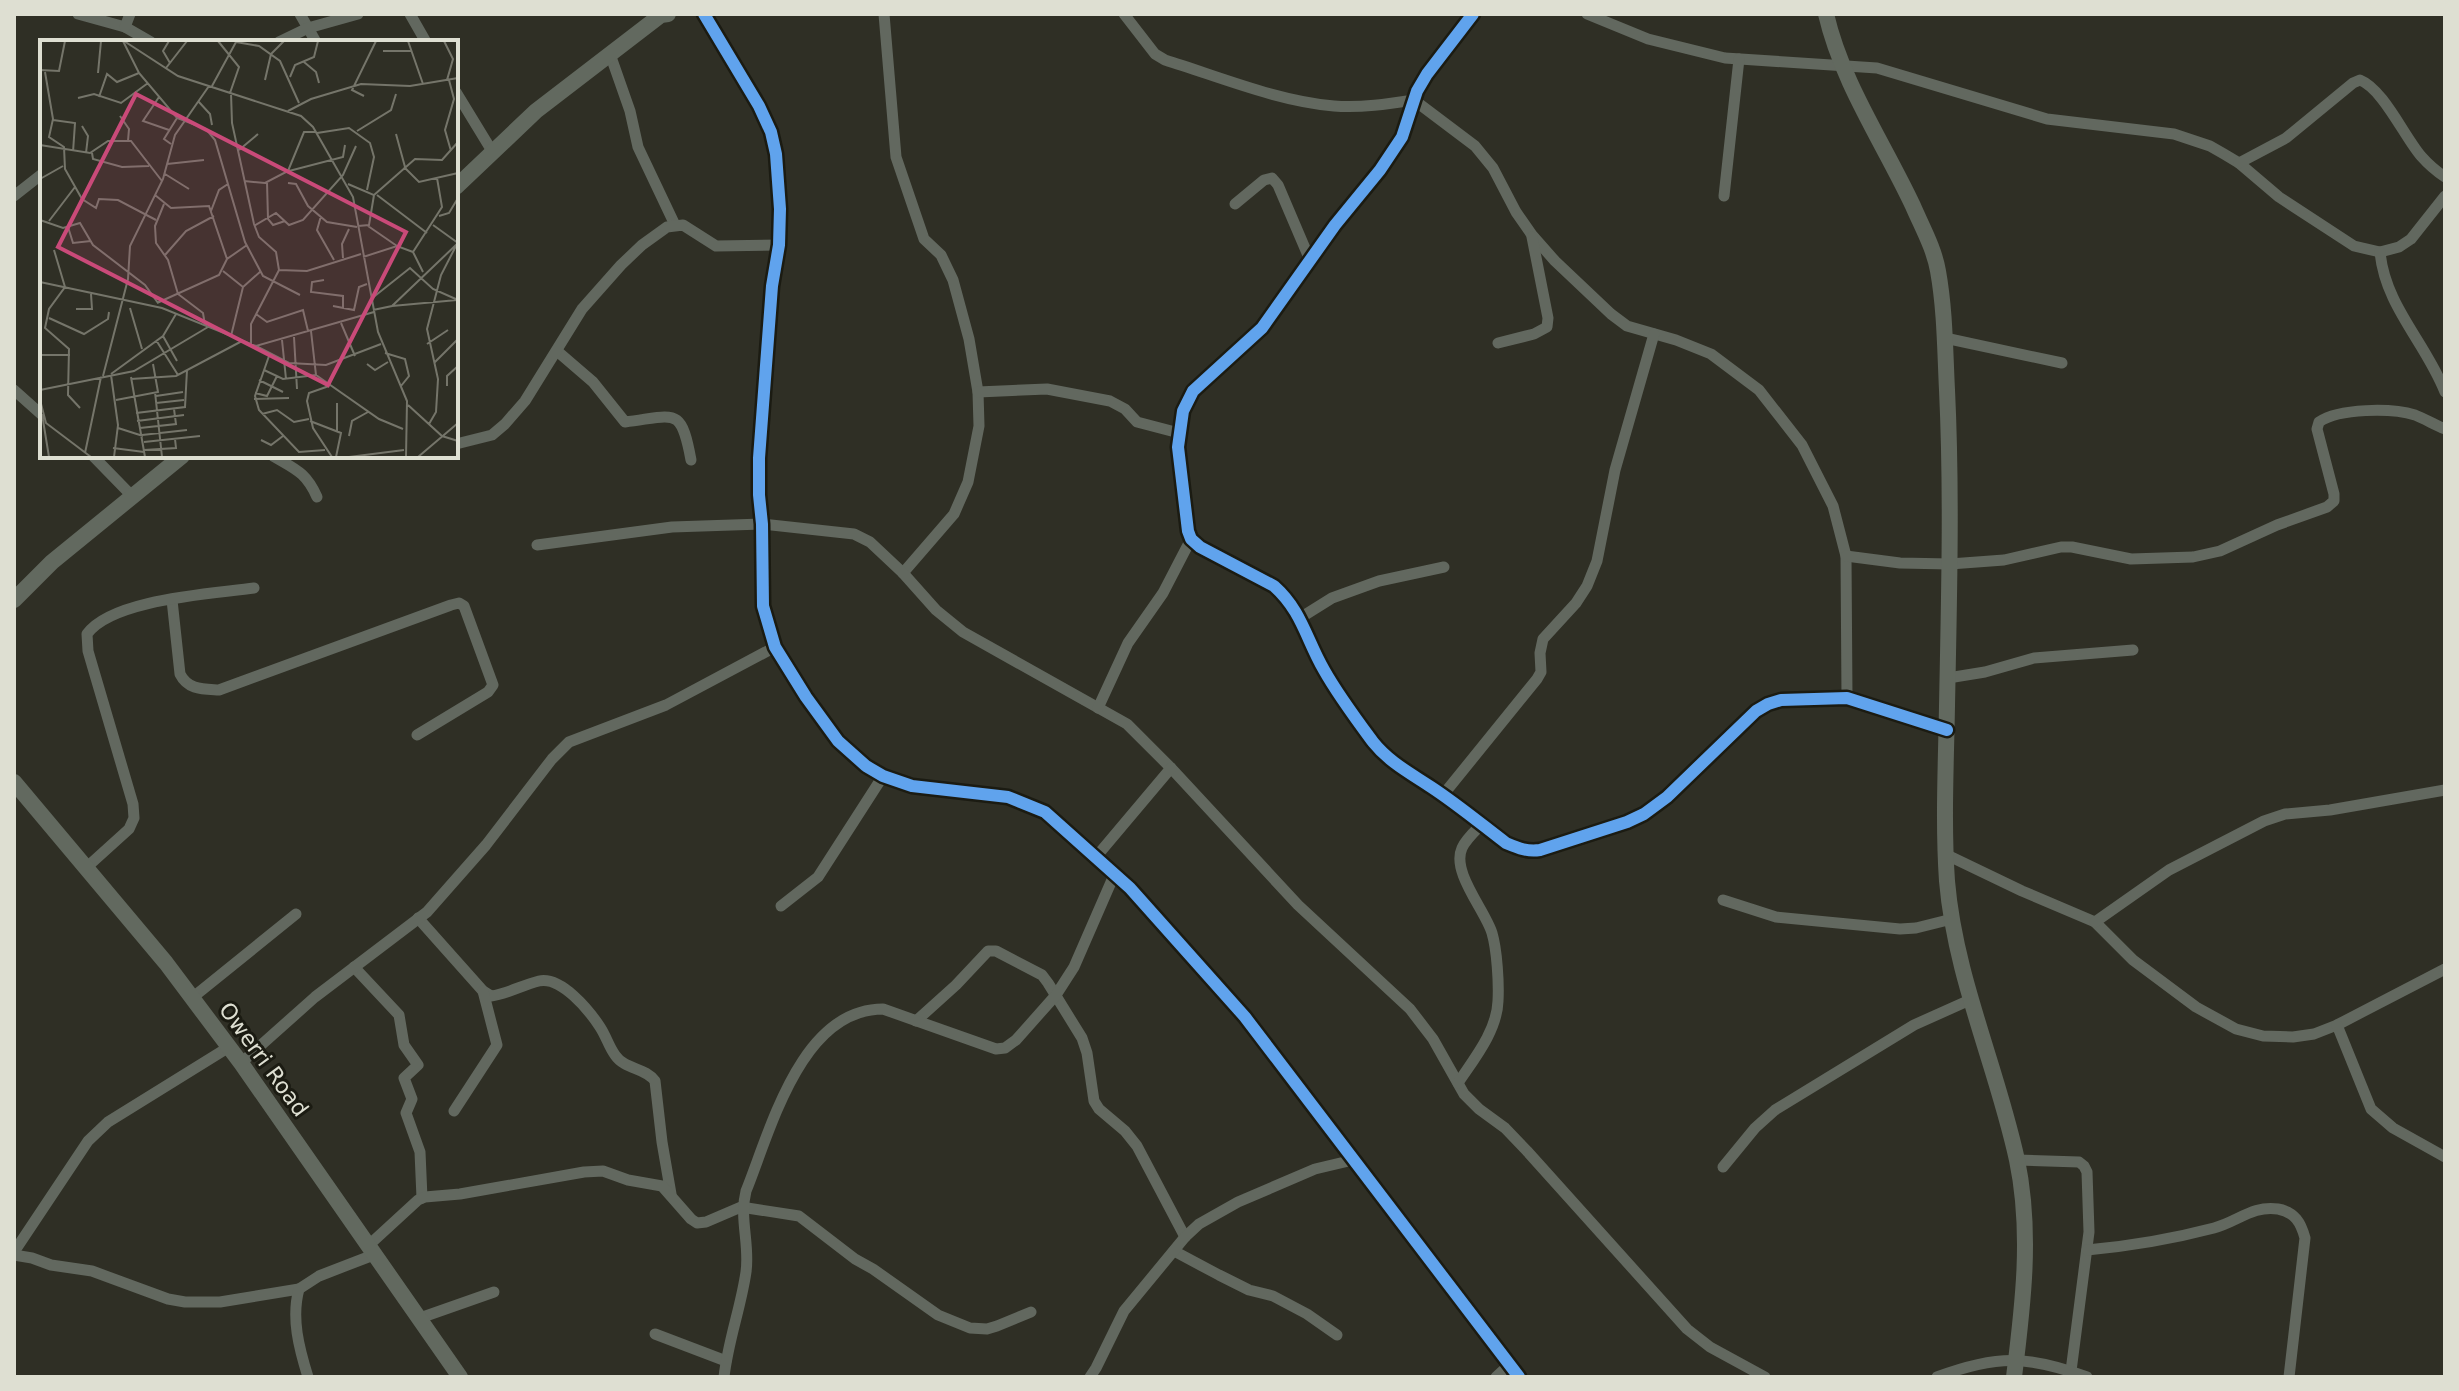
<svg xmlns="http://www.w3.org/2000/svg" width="2459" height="1391" viewBox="0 0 2459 1391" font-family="'DejaVu Sans',sans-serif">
  <rect width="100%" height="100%" fill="#2f2f25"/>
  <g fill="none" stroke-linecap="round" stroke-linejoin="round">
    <g stroke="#62685f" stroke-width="11">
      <path d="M 78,14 L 125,27 L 151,42"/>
      <path d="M 300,14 L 316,42"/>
      <path d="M 410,14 L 426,42"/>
      <path d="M 704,14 L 759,106 L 771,132 L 776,154 L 780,209 L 779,245 L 772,286 L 759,458 L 759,495 L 762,524 L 763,606 L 775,647 L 806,697 L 838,741 L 866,766 L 883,776 L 912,786 L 1008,797 L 1045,812 L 1130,888 L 1245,1017 L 1519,1377"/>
      <path d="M 884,14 L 896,157 L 924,239 L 941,255 L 953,280 L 969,339 L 978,392 L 979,426 L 968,482 L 954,514 L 903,573"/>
      <path d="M 1124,14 L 1155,54 L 1165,60 C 1220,77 1277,101 1334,106 C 1361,108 1388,104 1414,100 L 1475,146 L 1493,168 L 1516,212 L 1532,235 L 1555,261 L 1611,314 L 1627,326 L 1676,340 L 1711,354 L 1759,390 L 1802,445 L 1833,506 L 1846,556 L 1847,698"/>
      <path d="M 1473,14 L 1427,74 L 1417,91 L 1402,137 L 1380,170 L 1335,225 L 1262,328 L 1193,391 L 1183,411 L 1178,447 L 1188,531 L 1191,539 L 1200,547 L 1274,586 C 1302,611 1306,639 1324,670 C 1338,695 1356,719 1373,742 C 1389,762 1410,773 1431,787 C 1457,804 1481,824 1506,843 C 1518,848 1527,852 1540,850 L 1627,822 L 1644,814 L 1667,797 L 1756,711 L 1768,704 L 1781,700 L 1847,698 L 1947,730"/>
      <path d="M 1587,14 L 1648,39 L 1725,58 L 1877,68 L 2047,119 L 2174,134 L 2210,146 L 2224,154 L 2239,163 L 2279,197 L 2354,246 L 2380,252 L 2399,247 L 2411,239 L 2445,196"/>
      <path d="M 125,27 L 130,14"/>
      <path d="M 279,42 L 308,28 L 358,14"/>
      <path d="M 610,54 L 630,111 L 638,147 L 675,225"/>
      <path d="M 456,92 L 492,151"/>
      <path d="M 2239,163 L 2286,138 L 2353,83 L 2360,80 C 2383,89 2404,136 2421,156 C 2428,164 2436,171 2445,177"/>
      <path d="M 14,196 L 42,174"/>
      <path d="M 1724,196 L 1739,59"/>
      <path d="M 1235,204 L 1264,180 L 1272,178 L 1278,185 L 1310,260"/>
      <path d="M 2380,252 C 2385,306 2426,343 2445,392"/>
      <path d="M 1945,338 L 2062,363"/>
      <path d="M 1498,343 L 1534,334 L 1547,327 L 1548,318 L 1532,237"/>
      <path d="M 557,351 L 593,382 L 625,422 C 675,416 681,405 691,460"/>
      <path d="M 14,390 L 42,415"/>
      <path d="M 978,392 L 1047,389 L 1110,401 L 1125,409 L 1137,422 L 1179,433"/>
      <path d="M 456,444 L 492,435 L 505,424 L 525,401 L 582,309 L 621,265 L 642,245 L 667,227 L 683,225 L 716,246 L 779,245"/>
      <path d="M 93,456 L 132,496"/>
      <path d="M 273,456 C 295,469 306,472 317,497"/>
      <path d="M 537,545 L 672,527 L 762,524 L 854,534 L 870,542 L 903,573 L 936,610 L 963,632 L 1127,724 L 1171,768 L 1298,905 L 1410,1009 L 1433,1039 L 1464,1094 L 1479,1109 L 1505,1128 L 1527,1151 L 1687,1329 L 1710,1347 L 1765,1377"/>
      <path d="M 1846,556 L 1900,563 L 1950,564 L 2004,560 L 2061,547 L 2072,547 L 2131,559 L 2193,557 L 2220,551 L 2277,525 L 2327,507 L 2334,501 L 2334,494 L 2317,429 L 2319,422 C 2339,408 2392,408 2415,415 C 2425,419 2435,425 2445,429"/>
      <path d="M 172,600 L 180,674 C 188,690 203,689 219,690 L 451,605 L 459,603 L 464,606 L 493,685 L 488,692 L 417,735"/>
      <path d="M 1300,618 L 1332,598 L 1379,581 L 1444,567"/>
      <path d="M 1948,678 L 1985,672 L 2034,658 L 2133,650"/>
      <path d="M 1098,708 L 1128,643 L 1163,593 L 1191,539"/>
      <path d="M 1443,795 L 1537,679 L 1541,672 L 1540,653 L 1543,639 L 1576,603 L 1587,586 L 1597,561 L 1615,470 L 1654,334"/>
      <path d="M 1947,855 L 2022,891 L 2095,922 L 2133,960 L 2196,1007 L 2236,1029 L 2263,1036 L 2293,1037 L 2314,1034 L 2337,1025 L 2445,969"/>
      <path d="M 1096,857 L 1171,768"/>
      <path d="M 87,867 L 129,829 L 134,818 L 133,804 L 88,651 L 87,634 C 112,599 212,594 254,588"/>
      <path d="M 1723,900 L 1776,917 L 1900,929 L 1916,928 L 1952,919"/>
      <path d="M 781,906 L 818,877 L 883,776"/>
      <path d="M 418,918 L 483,991 L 491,996 C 508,994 522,985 539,981 C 561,976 589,1010 600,1027 C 606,1036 609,1047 615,1055 C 625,1070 645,1067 655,1081 L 662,1142 L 671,1194"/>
      <path d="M 2095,922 L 2169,870 L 2264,821 L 2285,814 L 2330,810 L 2445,790"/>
      <path d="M 354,967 L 399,1015 L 404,1045 L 418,1065 L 404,1078 L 412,1099 L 406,1113 L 420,1152 L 422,1198"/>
      <path d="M 192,998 L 296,914"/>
      <path d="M 916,1021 L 956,985 L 988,951 L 996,951 L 1042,975 L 1048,983 L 1082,1038 L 1087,1053 L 1094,1101 L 1099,1109 L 1125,1131 L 1137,1146 L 1185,1237"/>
      <path d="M 2337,1025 L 2371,1109 L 2393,1128 L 2445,1157"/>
      <path d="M 241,1063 L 315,997 L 427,912 L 486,845 L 552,759 L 569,742 L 666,705 L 775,647"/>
      <path d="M 1458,1083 C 1474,1059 1497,1031 1498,1001 C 1499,983 1497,950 1492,933 C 1485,910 1451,872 1462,848 C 1466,839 1475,831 1482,824"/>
      <path d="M 454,1111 L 497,1045 L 483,991"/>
      <path d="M 2017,1160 L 2079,1162 L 2084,1166 L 2087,1172 L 2089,1232 L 2071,1371"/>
      <path d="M 1723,1167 L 1755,1128 L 1775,1110 L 1914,1025 L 1972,999"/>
      <path d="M 369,1245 L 418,1200 L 425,1197 L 460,1194 L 584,1172 L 603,1171 L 628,1180 L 662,1186 L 691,1219 L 697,1223 L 706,1222 L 741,1207 L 799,1216 L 855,1259 L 873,1269 L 938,1315 L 970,1328 L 987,1329 L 997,1326 L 1031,1312"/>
      <path d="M 2087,1250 C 2131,1246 2172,1239 2214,1228 C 2237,1222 2253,1205 2278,1209 C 2295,1212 2301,1223 2305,1238 L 2289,1377"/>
      <path d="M 1174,1251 L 1219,1275 L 1249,1290 L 1273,1296 L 1307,1314 L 1337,1335"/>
      <path d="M 14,1252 L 88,1141 L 108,1122 L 229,1047"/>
      <path d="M 14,1255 L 32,1258 L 51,1265 L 92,1271 L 168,1299 L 185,1302 L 220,1302 L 299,1289"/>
      <path d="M 420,1318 L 494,1292"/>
      <path d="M 655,1334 L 726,1361"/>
      <path d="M 308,1377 C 299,1348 291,1318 299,1289 L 319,1276 L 376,1254"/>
      <path d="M 724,1377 C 728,1341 741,1307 746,1272 C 750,1244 739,1219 746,1191 C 771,1129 801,1009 883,1009 L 996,1049 L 1005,1048 L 1016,1040 L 1056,995 L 1074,967 L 1115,873"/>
      <path d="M 1090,1377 L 1096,1368 L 1124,1311 L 1185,1237 L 1199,1224 L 1238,1202 L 1315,1169 L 1353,1160"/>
      <path d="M 1496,1377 L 1509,1365"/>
      <path d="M 1937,1377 C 1996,1355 2027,1355 2087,1377"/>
    </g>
    <g stroke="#62695f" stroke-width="16">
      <path d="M 1826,14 C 1842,83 1883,142 1913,206 C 1922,227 1934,248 1938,271 C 1945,310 1945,350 1947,390 C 1952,495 1949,600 1947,706 C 1946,764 1943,823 1947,881 C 1955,977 1997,1067 2017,1160 C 2032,1232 2023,1305 2014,1377"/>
      <path d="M 456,187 L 536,111 L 661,15 L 668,14"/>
      <path d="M 14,600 L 52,562 L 182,456"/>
      <path d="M 14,782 L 166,963 L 241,1063 L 460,1377"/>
    </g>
    <defs>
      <g id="cycleway">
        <path d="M 704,14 L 759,106 L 771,132 L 776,154 L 780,209 L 779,245 L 772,286 L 759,458 L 759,495 L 762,524 L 763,606 L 775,647 L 806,697 L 838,741 L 866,766 L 883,776 L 912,786 L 1008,797 L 1045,812 L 1130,888 L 1245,1017 L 1519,1377"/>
        <path d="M 1473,14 L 1427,74 L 1417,91 L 1402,137 L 1380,170 L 1335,225 L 1262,328 L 1193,391 L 1183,411 L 1178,447 L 1188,531 L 1191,539 L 1200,547 L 1274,586 C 1302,611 1306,639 1324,670 C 1338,695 1356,719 1373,742 C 1389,762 1410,773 1431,787 C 1457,804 1481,824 1506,843 C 1518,848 1527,852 1540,850 L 1627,822 L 1644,814 L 1667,797 L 1756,711 L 1768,704 L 1781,700 L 1847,698 L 1947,730"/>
      </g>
    </defs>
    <use href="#cycleway" stroke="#1b1b12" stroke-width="17"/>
    <use href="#cycleway" stroke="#60a3ed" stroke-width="12"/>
  </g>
  <g text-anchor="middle" stroke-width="6" stroke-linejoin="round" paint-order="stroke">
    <g font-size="22" fill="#dedfd2" stroke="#1b1b12">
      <text transform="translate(264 1059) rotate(54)" y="8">Owerri Road</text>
    </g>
  </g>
  <g transform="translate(40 40)">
    <rect width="418" height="418" fill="#2f2f25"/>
    <path fill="none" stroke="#75756a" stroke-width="2" d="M 83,1 L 99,33 L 137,78 L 166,89 L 175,100 L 205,202 L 223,236 L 260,255M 84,1 L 138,36 L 261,76 L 273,87 L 313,157 L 338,292 L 367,361 L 366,417M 129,1 L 123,11 L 130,23M 178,1 L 199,27 L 190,53M 368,1 L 383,44M 404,1 L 413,19 L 407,40M 196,2 L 219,6 L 240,21 L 259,63M 343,11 L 371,11M 264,22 L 276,32 L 279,43M 126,28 L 147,1M 0,30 L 19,31 L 25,1M 5,32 L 13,79 L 9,97 L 24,107 L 25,129 L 42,159 L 56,168 L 59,159 L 78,160 L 116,180M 58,33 L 61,1M 250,37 L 255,25 L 274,17 L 278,1M 225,40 L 231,14 L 244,1M 409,40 L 414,59 L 405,90 L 411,111M 172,46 L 196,2M 191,53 L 192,83 L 214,184 L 219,197 L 236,212 L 239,230 L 211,284 L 211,304M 324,56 L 312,50 L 336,1M 59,57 L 67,34 L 77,42 L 99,33M 119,57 L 103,81 L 129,90M 38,58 L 54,54 L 81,63 L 108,43M 158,61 L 170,74 L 172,85M 248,71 L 271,59 L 321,44 L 370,46 L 418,38M 80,76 L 89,89 L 88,101M 13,80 L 35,83 L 33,112M 42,86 L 48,96 L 46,113M 317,91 L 351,70 L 356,54M 277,93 L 309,88 L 330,103 L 334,117 L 327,150M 356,94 L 365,127M 131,104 L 124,99 L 137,78M 0,105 L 50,113 L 68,101 L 91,101 L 122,141M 199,110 L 218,94M 52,113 L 53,119 L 82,127 L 109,126M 127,124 L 164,120M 364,127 L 379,142 L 418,133M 249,131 L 303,117 L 305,105M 125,134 L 149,149M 0,139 L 23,126M 204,141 L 225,143 L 248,131 L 264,92 L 275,92M 227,142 L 228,179 L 233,185 L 245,181M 248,143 L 256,144 L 268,166 L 287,182 L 317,187M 308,144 L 334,155 L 329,185 L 318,186M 115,155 L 131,168 L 169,166 L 187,219M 334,155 L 375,119 L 402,120 L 418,102M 337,155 L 387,193M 124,164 L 115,186 L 116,203 L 128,220 L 138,254 L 163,273 L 165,285M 171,171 L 179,150 L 188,144M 281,176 L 277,190 L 294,220M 399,176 L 409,173 L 418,158M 0,180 L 23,188 L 40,183 L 53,205 L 105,245 L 118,263M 9,181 L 35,147M 393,185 L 418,203M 214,186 L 236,173 L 249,185 L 263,180 L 303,135 L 316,106M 328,186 L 357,206M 28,187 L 33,203 L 51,201M 14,210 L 25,247 L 9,269 L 5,288 L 29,309 L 28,355 L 40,368M 125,215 L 146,191 L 174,176M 323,217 L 357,206 L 373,212M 303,218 L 302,204 L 309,189M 239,230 L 267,231 L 321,214M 183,231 L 203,247M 383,232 L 373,212 L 402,167 L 397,138M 284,240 L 272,242 L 271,252 L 303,256 L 303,269M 0,242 L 122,268 L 216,306 L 334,272M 331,259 L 370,228 L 393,249 L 418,260M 117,263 L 179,235 L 187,219 L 207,205M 293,266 L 314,270 L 319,247 L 327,244M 352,266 L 417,260M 90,268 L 102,309M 36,269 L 52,269 L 51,254M 333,270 L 352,266 L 417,204M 216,274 L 227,282 L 263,270 L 268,291M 9,278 L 44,294 L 68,279 L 69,272M 301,283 L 315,316M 271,291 L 276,335 L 339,379 L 363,389M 123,296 L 137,321M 191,296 L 203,247 L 221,231M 254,297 L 257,349M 116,300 L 138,335M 242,300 L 246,339M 387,304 L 408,290M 216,306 L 249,323 L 286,325 L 341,304M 345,313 L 365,319 L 369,336 L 361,346M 0,315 L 30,315M 229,316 L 215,356 L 219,370 L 259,412 L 285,410M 394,323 L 418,299M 327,324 L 335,330 L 348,322M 224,330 L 243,339 L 276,335M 71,334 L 123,296 L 136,274M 71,335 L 78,385 L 74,417M 63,336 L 88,239 L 90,206 L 123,139 L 135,95 L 169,46M 91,337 L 105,417M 91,339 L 136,336 L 202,301M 219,340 L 243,352M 289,346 L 269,353 L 267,361 L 273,388 L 292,417M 407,346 L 407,336 L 418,326M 0,350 L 94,331 L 168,287M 115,352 L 122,417M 215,353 L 227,356 L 237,336M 116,356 L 143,352M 214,359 L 249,358M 0,360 L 6,383 L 51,417M 76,360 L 118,352 L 113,324M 116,363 L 144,360M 297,363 L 297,391M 368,365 L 402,396 L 418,401M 96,373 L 145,367 L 147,330M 2,374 L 9,417M 222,374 L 237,370 L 254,382 L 269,379M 97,381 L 144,375M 270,381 L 301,393 L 296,417M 389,384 L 396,372 L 398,339 L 387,289 L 401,235 L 417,204M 78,388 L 103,396M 100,388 L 136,384 L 134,369M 102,395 L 147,390M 309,396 L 312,381 L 328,372M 221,400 L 231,405 L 243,396M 104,402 L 160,396M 73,408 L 104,412M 104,410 L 136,408 L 135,399M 45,413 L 61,337M 105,417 L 147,417M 309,417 L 364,410M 378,417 L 418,383"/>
    <path fill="#c94a79" fill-opacity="0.15" stroke="#c94a79" stroke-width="4" d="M 96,54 L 366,192 L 288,345 L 18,207 Z"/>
    <rect width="418" height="418" fill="none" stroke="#dedfd2" stroke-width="4"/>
  </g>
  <rect width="2459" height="1391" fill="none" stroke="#dedfd2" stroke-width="32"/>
</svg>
